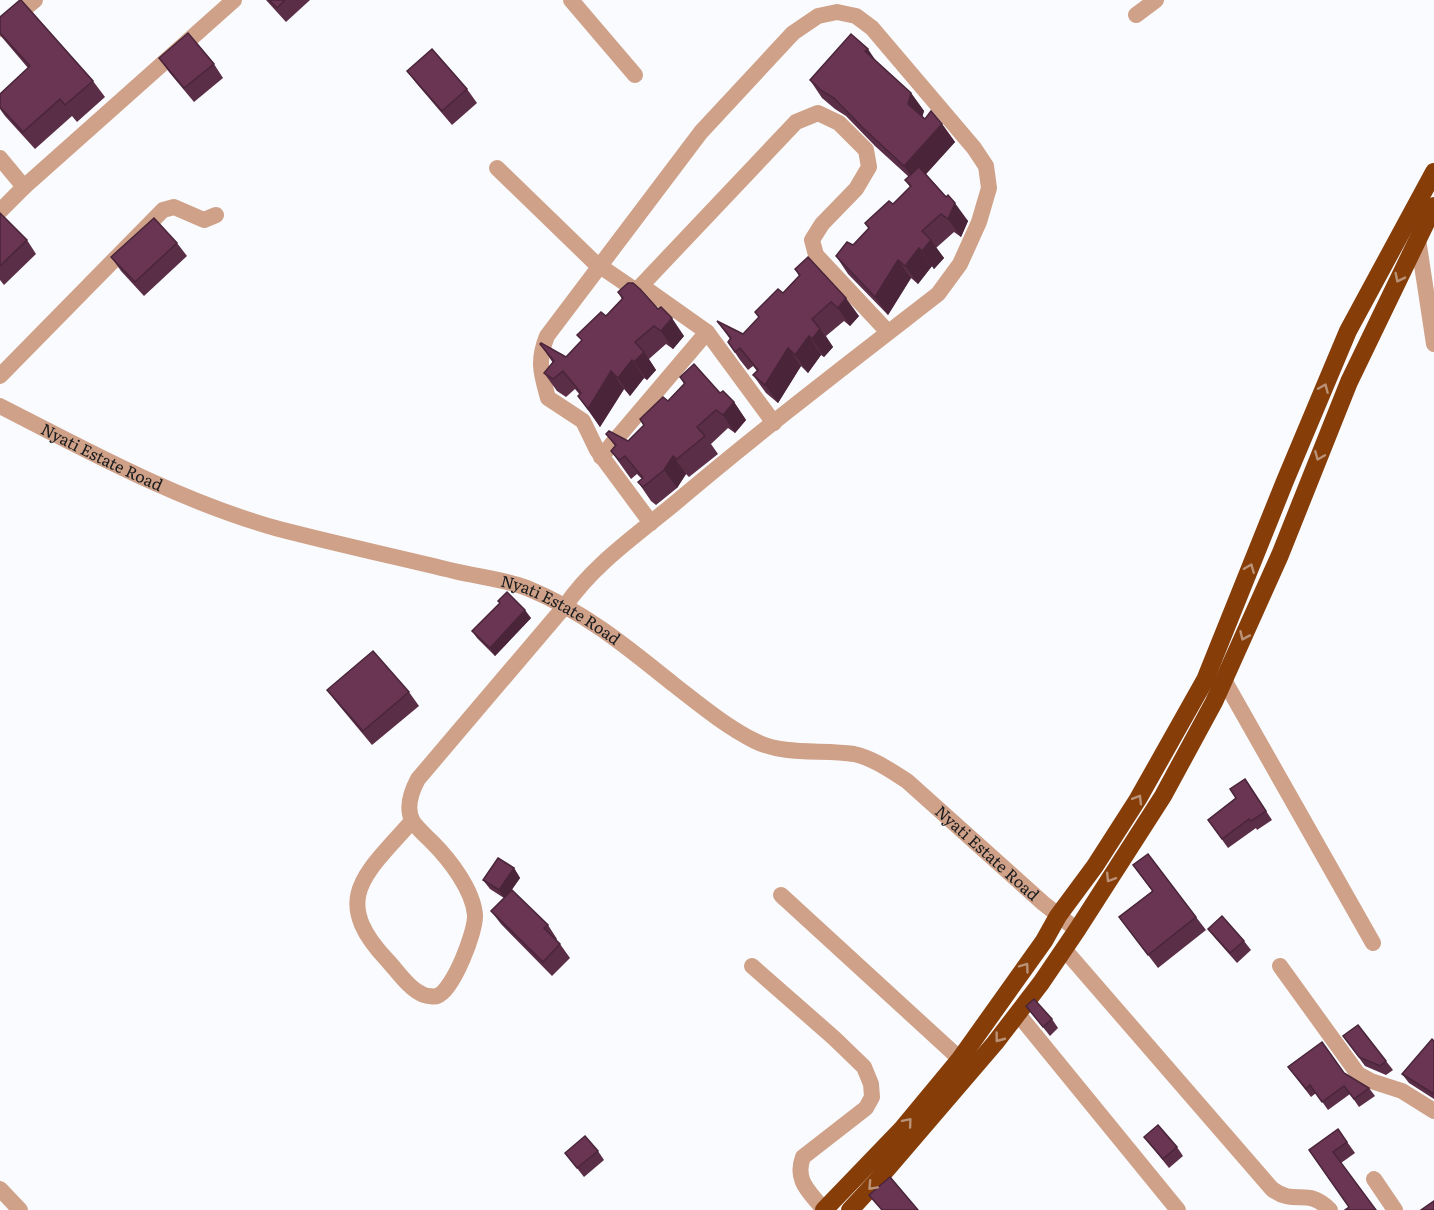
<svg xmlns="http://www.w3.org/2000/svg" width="1434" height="1210" viewBox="0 0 1434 1210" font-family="Literata,serif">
  <rect width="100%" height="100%" fill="#f9fbfe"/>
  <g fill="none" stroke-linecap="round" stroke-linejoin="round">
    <g stroke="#cfa188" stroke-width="16">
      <path d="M 571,0 L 635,75"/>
      <path d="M 1136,15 L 1156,0"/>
      <path d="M 0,29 L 35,0"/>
      <path d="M 0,158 L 24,187"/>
      <path d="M 497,168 L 594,262 L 635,290 L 649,291 L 707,332 L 774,423"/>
      <path d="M 0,211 L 24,187 L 234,0"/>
      <path d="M 1418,239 L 1434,344"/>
      <path d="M 637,290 L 796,122 L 818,113 L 839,123 L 866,150 L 869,167 L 856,189 L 822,224 L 812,240 L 816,255 L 888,332"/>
      <path d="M 0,376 L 163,210 L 174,207 L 204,220 L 216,215"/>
      <path id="s1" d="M 0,406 C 90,452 181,502 279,529 C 337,544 396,557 454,571 C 479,577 504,579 527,588 C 585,612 626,646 673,684 C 699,704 725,726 755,741 C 785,756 822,749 854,754 C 873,758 891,771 907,781 L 1043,903 L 1077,930"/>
      <path d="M 601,457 L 707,332"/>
      <path d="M 1224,680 L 1373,943"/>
      <path d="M 412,821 C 367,873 328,898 388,961 C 398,972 410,990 424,995 C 427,996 435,997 437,996 C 453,991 476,931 475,915 C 473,890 450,860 432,842 C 426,836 418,829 413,822 C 405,808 411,792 418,779 L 565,606 C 593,565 635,536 674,504 C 760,431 849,363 938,294 L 960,264 L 979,222 L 989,188 L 986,166 L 974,148 L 872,28 L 856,16 L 837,12 L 818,16 L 793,33 L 701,132 L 547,336 C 537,361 541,373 548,398 L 583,421 L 597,450 L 651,523"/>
      <path d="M 781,895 L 960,1059"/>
      <path d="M 1064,949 L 1272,1189 C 1296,1207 1307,1186 1330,1210"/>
      <path d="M 752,966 L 834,1038 L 864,1067 L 871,1084 L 872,1097 L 866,1108 L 803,1157 C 794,1181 810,1192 824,1210"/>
      <path d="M 1280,966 L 1358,1074 L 1371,1081 L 1402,1091 L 1434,1111"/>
      <path d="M 1018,1014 L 1178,1210"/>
      <path d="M 1374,1179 L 1395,1210"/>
      <path d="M 0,1189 L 20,1210"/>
    </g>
    <g stroke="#863d08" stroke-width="18">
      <path d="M 824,1210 L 902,1129 L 960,1059 L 1044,941 L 1058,916 L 1095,866 L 1138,799 L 1205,680 L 1285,481 L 1348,331 L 1434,172"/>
      <path d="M 850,1210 L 875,1183 L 995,1043 L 1041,983 L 1077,930 L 1163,796 L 1214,702 L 1280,555 L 1349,382 L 1434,206"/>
    </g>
  </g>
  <g fill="#5a2e47">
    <path d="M 266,0 L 310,0 L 286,22 Z"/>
    <path d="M 0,17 L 93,81 L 105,97 L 77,122 L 72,116 L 35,149 L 5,116 L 0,109 L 0,94 L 28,68 L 0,35 Z"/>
    <path d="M 159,58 L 214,64 L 223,78 L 194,102 L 169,72 Z"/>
    <path d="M 876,61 L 911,93 L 924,111 L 922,116 L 925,119 L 942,124 L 955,142 L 926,174 L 968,221 L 961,237 L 954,232 L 936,248 L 944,258 L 934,269 L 932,266 L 918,284 L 911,278 L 888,315 L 848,274 L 836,256 L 853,245 L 910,187 L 905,180 L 909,177 L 875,146 L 846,116 L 835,109 L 822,98 L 810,80 Z"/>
    <path d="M 407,71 L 467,89 L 477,103 L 452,125 L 417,84 Z"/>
    <path d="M 0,213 L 27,240 L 36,254 L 4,285 L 0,280 Z"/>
    <path d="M 177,243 L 187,256 L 144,296 L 121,271 L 111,257 Z"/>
    <path d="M 795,269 L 859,316 L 850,326 L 844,321 L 826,336 L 833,347 L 824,357 L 821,355 L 808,373 L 801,366 L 778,403 L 766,393 L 753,375 L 757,371 L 753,366 L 748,370 L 740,360 L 728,342 L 730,339 L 717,321 L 743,334 L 799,276 Z"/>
    <path d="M 618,292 L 684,336 L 673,349 L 666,344 L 649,359 L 656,370 L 647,380 L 644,378 L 630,396 L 624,389 L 600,427 L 578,396 L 580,395 L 575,389 L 566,397 L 557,391 L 544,373 L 553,363 L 540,344 L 566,357 L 622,299 Z"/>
    <path d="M 680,377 L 720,393 L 734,402 L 746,420 L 735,433 L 728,428 L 711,444 L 718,454 L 689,477 L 686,474 L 677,488 L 656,505 L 651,501 L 638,482 L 642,479 L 637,474 L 631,479 L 611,451 L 615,446 L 606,434 L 628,441 L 684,384 Z"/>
    <path d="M 500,603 L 531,618 L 495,656 L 477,638 L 472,631 Z"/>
    <path d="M 327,690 L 409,692 L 419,706 L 372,745 L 337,703 Z"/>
    <path d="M 1245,779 L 1272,820 L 1257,830 L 1256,828 L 1228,848 L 1208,820 L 1236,798 Z"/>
    <path d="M 1133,865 L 1196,917 L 1206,930 L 1158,968 L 1119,917 L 1152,891 Z"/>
    <path d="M 514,868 L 520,878 L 511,891 L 548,925 L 557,939 L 556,940 L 560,944 L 570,958 L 552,976 L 501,924 L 491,911 L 504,898 L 490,889 L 483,880 Z"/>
    <path d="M 1208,929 L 1244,941 L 1251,950 L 1237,963 L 1215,938 Z"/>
    <path d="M 1026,1006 L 1052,1019 L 1058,1028 L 1050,1036 Z"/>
    <path d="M 1343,1036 L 1386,1061 L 1393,1070 L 1386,1075 L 1365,1066 Z"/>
    <path d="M 1434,1041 L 1434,1099 L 1409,1083 L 1402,1074 Z"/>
    <path d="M 1288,1067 L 1344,1073 L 1369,1088 L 1375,1096 L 1359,1107 L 1350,1094 L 1328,1110 L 1316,1093 L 1311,1097 Z"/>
    <path d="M 1338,1129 L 1355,1153 L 1341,1163 L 1349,1207 L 1309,1150 Z"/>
    <path d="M 1144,1137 L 1177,1147 L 1183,1156 L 1169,1168 Z"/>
    <path d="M 598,1151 L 604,1160 L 584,1177 L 565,1153 Z"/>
  </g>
  <g fill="#4a253a">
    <path d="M 868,49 L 880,67 L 865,51 Z"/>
    <path d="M 911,93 L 924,111 L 921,122 L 908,104 Z"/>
    <path d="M 942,124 L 955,142 L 917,184 L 904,166 Z"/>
    <path d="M 955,203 L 968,221 L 961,237 L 948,219 Z"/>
    <path d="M 931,240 L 944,258 L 934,269 L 922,251 Z"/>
    <path d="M 919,248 L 932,266 L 918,284 L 905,266 Z"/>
    <path d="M 898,260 L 911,278 L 888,315 L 875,297 Z"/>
    <path d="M 846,298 L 859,316 L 850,326 L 838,308 Z"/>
    <path d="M 672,318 L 684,336 L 673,349 L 661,331 Z"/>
    <path d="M 820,329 L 833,347 L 824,357 L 812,339 Z"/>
    <path d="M 809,336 L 821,355 L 808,373 L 795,355 Z"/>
    <path d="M 788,348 L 801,366 L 778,403 L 765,385 Z"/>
    <path d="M 644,352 L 656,370 L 647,380 L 634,362 Z"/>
    <path d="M 632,360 L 644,378 L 630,396 L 618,378 Z"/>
    <path d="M 611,371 L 624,389 L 600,427 L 588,409 Z"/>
    <path d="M 734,402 L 746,420 L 735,433 L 723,415 Z"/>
    <path d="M 673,456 L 686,474 L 677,488 L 664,470 Z"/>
    <path d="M 525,610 L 531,618 L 495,656 L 490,648 Z"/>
    <path d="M 514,868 L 520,878 L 505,899 L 499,890 Z"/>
  </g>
  <g fill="#693553" stroke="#4a253a" stroke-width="1.5">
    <path d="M 20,0 L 21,0 L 93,81 L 65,105 L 60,99 L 23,132 L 0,107 L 0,94 L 30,66 L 0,33 L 0,17 Z"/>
    <path d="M 269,0 L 285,0 L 277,8 Z"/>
    <path d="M 188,33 L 214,64 L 184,88 L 159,58 Z"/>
    <path d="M 851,34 L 868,49 L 865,51 L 911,93 L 908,104 L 925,119 L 931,111 L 942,124 L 904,166 L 863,128 L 834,98 L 822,91 L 810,80 Z"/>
    <path d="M 432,49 L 467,89 L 442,111 L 407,71 Z"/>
    <path d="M 919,167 L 946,197 L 948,195 L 955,203 L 948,219 L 941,214 L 922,231 L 931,240 L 922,251 L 919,248 L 905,266 L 898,260 L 875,297 L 836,256 L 847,242 L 853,245 L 869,228 L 865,223 L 889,201 L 893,204 L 911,186 L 905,180 Z"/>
    <path d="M 0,213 L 27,240 L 0,266 Z"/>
    <path d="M 154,218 L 177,243 L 135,282 L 111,257 Z"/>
    <path d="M 808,257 L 846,298 L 838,308 L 831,302 L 812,319 L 820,329 L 812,339 L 809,336 L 795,355 L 788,348 L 765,385 L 753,375 L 758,370 L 740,348 L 735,352 L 728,342 L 731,338 L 717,321 L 743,334 L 759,317 L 755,312 L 778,289 L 783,293 L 800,275 L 795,269 Z"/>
    <path d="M 628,283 L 633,283 L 640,289 L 658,309 L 661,307 L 672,318 L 661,331 L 654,326 L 635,342 L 644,352 L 634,362 L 632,360 L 618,378 L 611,371 L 588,409 L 578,396 L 581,393 L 563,371 L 553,379 L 544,373 L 554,361 L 540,344 L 541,343 L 566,357 L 582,340 L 577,335 L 601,312 L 606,316 L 623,298 L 618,292 Z"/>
    <path d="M 694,364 L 720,393 L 723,391 L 734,402 L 723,415 L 716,410 L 697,427 L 705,436 L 677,459 L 673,456 L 664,470 L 643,487 L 638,482 L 643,478 L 625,456 L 619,460 L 611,451 L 616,445 L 606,434 L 609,431 L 628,441 L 644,425 L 640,419 L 663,397 L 668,401 L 685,383 L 680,377 Z"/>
    <path d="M 507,592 L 525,610 L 490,648 L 472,631 L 500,603 L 498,601 Z"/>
    <path d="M 373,651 L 409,692 L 363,731 L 327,690 Z"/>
    <path d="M 1245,779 L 1266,811 L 1251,821 L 1249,819 L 1222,839 L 1208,820 L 1236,798 L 1230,789 Z"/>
    <path d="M 1148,854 L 1196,917 L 1148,955 L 1119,917 L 1153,891 L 1133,865 Z"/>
    <path d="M 498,858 L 514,868 L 499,890 L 483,880 Z"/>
    <path d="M 512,890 L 548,925 L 544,928 L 560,944 L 543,962 L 491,911 Z"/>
    <path d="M 1222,916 L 1244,941 L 1230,953 L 1208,929 Z"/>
    <path d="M 1034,999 L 1052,1019 L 1043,1027 L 1026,1006 Z"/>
    <path d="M 1358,1025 L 1386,1061 L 1380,1066 L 1359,1057 L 1343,1036 Z"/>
    <path d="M 1432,1039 L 1434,1041 L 1434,1094 L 1402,1074 Z"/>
    <path d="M 1322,1042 L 1344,1073 L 1369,1088 L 1354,1099 L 1344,1086 L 1322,1102 L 1310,1085 L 1306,1089 L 1288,1067 Z"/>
    <path d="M 1158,1125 L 1177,1147 L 1163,1159 L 1144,1137 Z"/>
    <path d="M 1338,1129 L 1347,1142 L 1333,1152 L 1376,1210 L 1345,1210 L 1349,1207 L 1309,1150 Z"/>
    <path d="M 585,1136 L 598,1151 L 577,1168 L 565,1153 Z"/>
    <path d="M 890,1177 L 918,1210 L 882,1210 L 869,1195 Z"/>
    <path d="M 1434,1201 L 1434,1210 L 1421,1210 Z"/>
  </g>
  <defs><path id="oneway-chevron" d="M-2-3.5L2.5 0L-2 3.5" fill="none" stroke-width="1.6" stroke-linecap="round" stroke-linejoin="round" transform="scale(1.5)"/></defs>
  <g stroke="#ba9277">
    <use href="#oneway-chevron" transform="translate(1399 278) rotate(116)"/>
    <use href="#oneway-chevron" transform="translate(1324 388) rotate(-67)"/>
    <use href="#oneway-chevron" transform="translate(1319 456) rotate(112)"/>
    <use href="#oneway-chevron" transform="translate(1250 568) rotate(-68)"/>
    <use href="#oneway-chevron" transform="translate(1244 636) rotate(114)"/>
    <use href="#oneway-chevron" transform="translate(1138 799) rotate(-59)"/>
    <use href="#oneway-chevron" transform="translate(1110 878) rotate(122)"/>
    <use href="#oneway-chevron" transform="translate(1025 967) rotate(-54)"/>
    <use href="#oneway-chevron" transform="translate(999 1038) rotate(127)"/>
    <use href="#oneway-chevron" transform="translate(908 1122) rotate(-50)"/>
    <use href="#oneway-chevron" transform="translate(872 1186) rotate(133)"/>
  </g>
  <g text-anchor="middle" stroke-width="6" stroke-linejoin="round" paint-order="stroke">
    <g font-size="16" fill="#191b1e" stroke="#f9fbfe">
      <text dy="6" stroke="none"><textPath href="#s1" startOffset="114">Nyati Estate Road</textPath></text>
      <text dy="6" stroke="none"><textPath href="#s1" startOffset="600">Nyati Estate Road</textPath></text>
      <text dy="6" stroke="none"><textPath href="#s1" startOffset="1104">Nyati Estate Road</textPath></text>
    </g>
  </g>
</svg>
